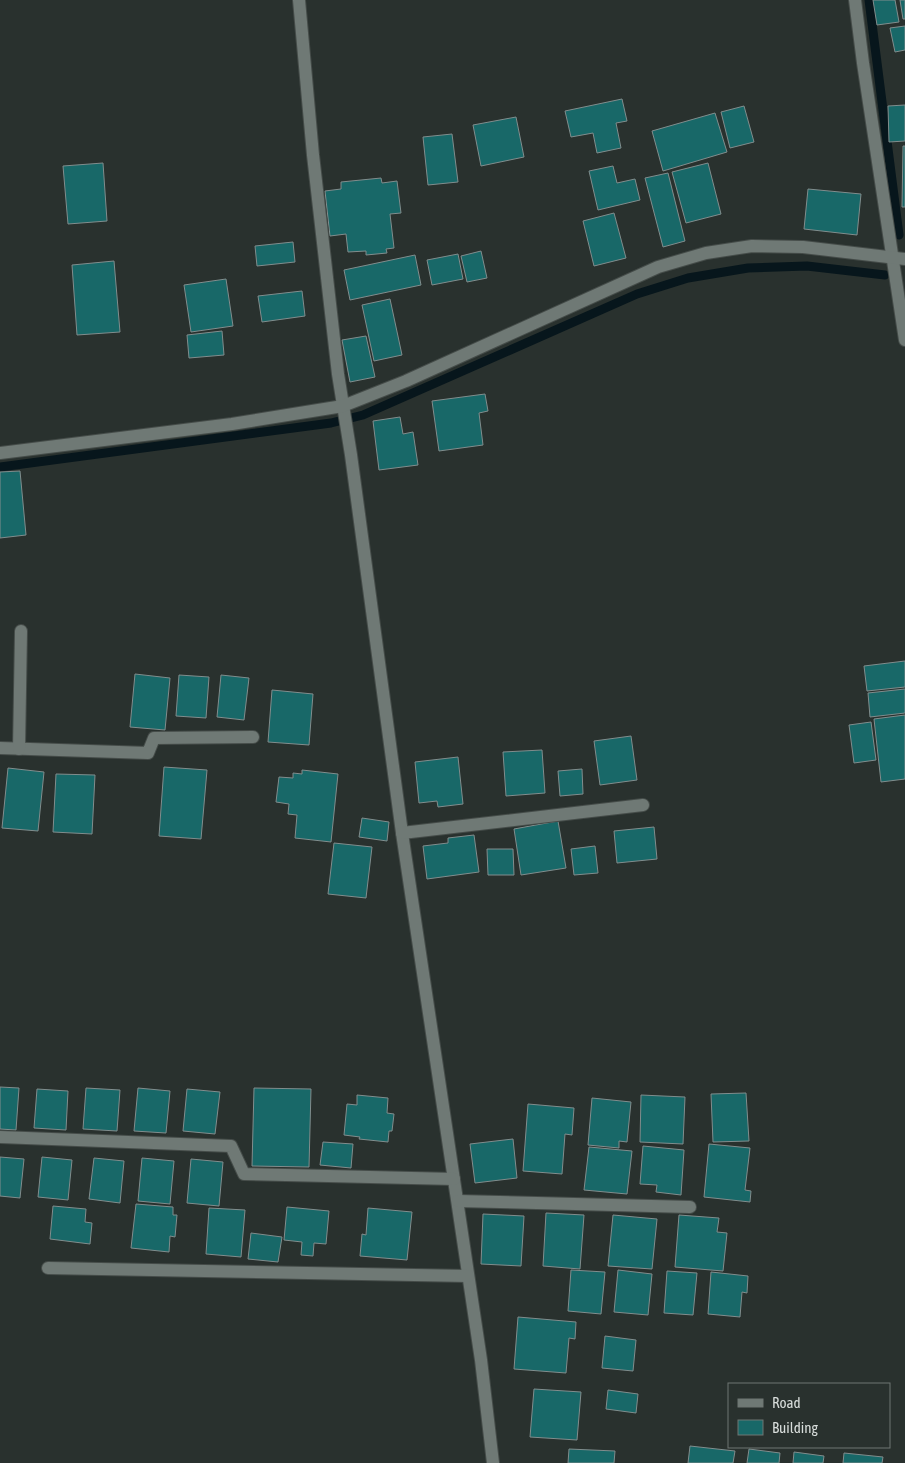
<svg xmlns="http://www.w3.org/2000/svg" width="905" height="1463" viewBox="0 0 905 1463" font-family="'Asap Condensed',sans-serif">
  <rect width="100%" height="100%" fill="#29312e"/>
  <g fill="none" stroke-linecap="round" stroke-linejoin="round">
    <g stroke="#07161c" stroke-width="9">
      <path d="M 869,0 L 899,235"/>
      <path d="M 0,467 L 331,423 L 363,415 L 637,294 L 688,278 L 748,268 L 807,266 L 885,275"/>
    </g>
  </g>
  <g fill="#186868" stroke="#818d8d">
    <path d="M 873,0 L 895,0 L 899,22 L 877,25 Z"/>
    <path d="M 900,0 L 905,0 L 905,19 L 903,19 Z"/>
    <path d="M 905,26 L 905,50 L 895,52 L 890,28 Z"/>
    <path d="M 622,99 L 627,121 L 616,123 L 621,148 L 597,153 L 593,133 L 571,137 L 565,111 Z"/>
    <path d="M 905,105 L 905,141 L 889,142 L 888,106 Z"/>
    <path d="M 744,106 L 754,142 L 730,148 L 721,112 Z"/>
    <path d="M 715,113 L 727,152 L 663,171 L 652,131 Z"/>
    <path d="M 516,117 L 524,157 L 481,166 L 473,125 Z"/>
    <path d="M 452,134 L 458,182 L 428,185 L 423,137 Z"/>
    <path d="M 903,146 L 905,146 L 905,207 L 902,207 Z"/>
    <path d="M 103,163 L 107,221 L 68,224 L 63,166 Z"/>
    <path d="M 708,163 L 721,214 L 686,223 L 672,172 Z"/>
    <path d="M 613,166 L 617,183 L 635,179 L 640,200 L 598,210 L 589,171 Z"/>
    <path d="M 668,173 L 685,241 L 663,247 L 645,178 Z"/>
    <path d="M 381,178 L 382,183 L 397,181 L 401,213 L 390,214 L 394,248 L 386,249 L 387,253 L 366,255 L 366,251 L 348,252 L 346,234 L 330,236 L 325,191 L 341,189 L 341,182 Z"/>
    <path d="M 808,189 L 861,194 L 857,235 L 804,229 Z"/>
    <path d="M 614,213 L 626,258 L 594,266 L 583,221 Z"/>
    <path d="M 293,242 L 295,262 L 257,266 L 255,246 Z"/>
    <path d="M 481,251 L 487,278 L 467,282 L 461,256 Z"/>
    <path d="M 458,254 L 463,279 L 432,285 L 427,260 Z"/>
    <path d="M 415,255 L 421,285 L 350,300 L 344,270 Z"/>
    <path d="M 114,261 L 120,332 L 77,335 L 72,265 Z"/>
    <path d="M 226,279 L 233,326 L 191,332 L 184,285 Z"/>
    <path d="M 302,291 L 305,316 L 262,322 L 258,296 Z"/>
    <path d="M 390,299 L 402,355 L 374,361 L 362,305 Z"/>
    <path d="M 222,331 L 224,355 L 189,358 L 187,335 Z"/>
    <path d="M 366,336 L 375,377 L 350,382 L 342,340 Z"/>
    <path d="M 485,394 L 488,411 L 479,413 L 483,445 L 439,451 L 432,401 Z"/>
    <path d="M 400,417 L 403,434 L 413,432 L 418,465 L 379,470 L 373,421 Z"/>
    <path d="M 20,471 L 26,535 L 0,538 L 0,472 Z"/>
    <path d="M 905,661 L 905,687 L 867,691 L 864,666 Z"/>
    <path d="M 135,674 L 170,678 L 165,730 L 130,727 Z"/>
    <path d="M 179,675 L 209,677 L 206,718 L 176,716 Z"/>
    <path d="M 221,675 L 249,678 L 244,720 L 217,717 Z"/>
    <path d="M 905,689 L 905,713 L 870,717 L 868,693 Z"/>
    <path d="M 272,690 L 313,694 L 309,745 L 268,742 Z"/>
    <path d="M 905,715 L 905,779 L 881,782 L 874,719 Z"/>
    <path d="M 871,722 L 876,760 L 854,763 L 849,725 Z"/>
    <path d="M 631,736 L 637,780 L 600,785 L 594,741 Z"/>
    <path d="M 542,750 L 545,793 L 506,796 L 503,752 Z"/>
    <path d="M 458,757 L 463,804 L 438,807 L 437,801 L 419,803 L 415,762 Z"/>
    <path d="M 164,767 L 207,770 L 201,839 L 159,836 Z"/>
    <path d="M 8,768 L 44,772 L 38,831 L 2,828 Z"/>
    <path d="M 582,769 L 583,794 L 560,796 L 558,771 Z"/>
    <path d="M 302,770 L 338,774 L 331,842 L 295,838 L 297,815 L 288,814 L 289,804 L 276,802 L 279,777 L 293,778 L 293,773 L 302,774 Z"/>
    <path d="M 56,774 L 95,775 L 92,834 L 53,832 Z"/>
    <path d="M 362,818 L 389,822 L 387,841 L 359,837 Z"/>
    <path d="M 558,821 L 566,868 L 521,875 L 514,829 Z"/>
    <path d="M 654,827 L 657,859 L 617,863 L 614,831 Z"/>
    <path d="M 474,835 L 479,872 L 427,879 L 423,846 L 448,843 L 448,838 Z"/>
    <path d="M 334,843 L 372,847 L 366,898 L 328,894 Z"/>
    <path d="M 595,846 L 598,873 L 574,875 L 571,849 Z"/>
    <path d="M 487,849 L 513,849 L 514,875 L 488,875 Z"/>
    <path d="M 0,1087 L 19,1088 L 16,1130 L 0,1129 Z"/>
    <path d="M 86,1088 L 120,1090 L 117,1131 L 83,1129 Z"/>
    <path d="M 138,1088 L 170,1091 L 166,1133 L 134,1131 Z"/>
    <path d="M 254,1088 L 311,1089 L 309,1167 L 252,1166 Z"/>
    <path d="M 37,1089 L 68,1091 L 66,1130 L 34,1128 Z"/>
    <path d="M 187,1089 L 220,1092 L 215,1134 L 183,1131 Z"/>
    <path d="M 746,1093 L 749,1141 L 713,1142 L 711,1094 Z"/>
    <path d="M 357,1095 L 388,1098 L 387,1113 L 394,1114 L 392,1131 L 389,1131 L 388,1142 L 359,1139 L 360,1137 L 344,1135 L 347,1104 L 357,1105 Z"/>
    <path d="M 641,1095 L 685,1097 L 683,1144 L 640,1142 Z"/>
    <path d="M 592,1098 L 631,1102 L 627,1142 L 619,1141 L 619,1148 L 588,1145 Z"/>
    <path d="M 528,1104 L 574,1108 L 572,1135 L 565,1134 L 562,1174 L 523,1171 Z"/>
    <path d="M 513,1139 L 517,1178 L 475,1183 L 470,1144 Z"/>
    <path d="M 323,1142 L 353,1144 L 351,1168 L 320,1165 Z"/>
    <path d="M 709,1144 L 750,1148 L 745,1190 L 751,1191 L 750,1202 L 704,1197 Z"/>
    <path d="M 643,1146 L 684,1150 L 681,1195 L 656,1192 L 657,1185 L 640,1184 Z"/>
    <path d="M 589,1147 L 632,1151 L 627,1194 L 584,1190 Z"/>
    <path d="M 0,1157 L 24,1159 L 20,1198 L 0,1196 Z"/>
    <path d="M 42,1157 L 72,1160 L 68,1200 L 38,1197 Z"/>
    <path d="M 94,1158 L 124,1161 L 120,1203 L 89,1199 Z"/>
    <path d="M 142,1158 L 174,1161 L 170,1204 L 138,1201 Z"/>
    <path d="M 191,1159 L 223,1162 L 219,1206 L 187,1203 Z"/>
    <path d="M 136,1204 L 173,1207 L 173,1215 L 177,1215 L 175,1237 L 170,1236 L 169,1252 L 131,1248 Z"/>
    <path d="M 53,1206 L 86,1209 L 85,1222 L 92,1223 L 90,1244 L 50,1239 Z"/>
    <path d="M 287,1207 L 329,1211 L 326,1244 L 314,1243 L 313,1256 L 301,1255 L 302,1242 L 284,1240 Z"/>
    <path d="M 209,1208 L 245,1210 L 241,1257 L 206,1254 Z"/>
    <path d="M 368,1208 L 412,1212 L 407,1260 L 360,1256 L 362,1234 L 366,1235 Z"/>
    <path d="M 546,1213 L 584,1215 L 580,1269 L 543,1266 Z"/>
    <path d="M 483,1214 L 524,1216 L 521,1266 L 481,1264 Z"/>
    <path d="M 613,1215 L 657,1219 L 652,1269 L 608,1266 Z"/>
    <path d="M 679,1215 L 719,1218 L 717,1232 L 727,1233 L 723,1271 L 675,1267 Z"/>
    <path d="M 251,1233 L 282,1237 L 278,1262 L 248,1259 Z"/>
    <path d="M 571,1270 L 605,1272 L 601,1314 L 568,1311 Z"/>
    <path d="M 618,1270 L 652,1274 L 648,1315 L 614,1312 Z"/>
    <path d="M 667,1271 L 697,1273 L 693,1315 L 664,1313 Z"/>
    <path d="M 711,1272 L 748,1276 L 747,1293 L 742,1292 L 740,1317 L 708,1314 Z"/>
    <path d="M 518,1317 L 576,1322 L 575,1339 L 569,1338 L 566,1373 L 514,1369 Z"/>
    <path d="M 605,1336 L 636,1340 L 633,1371 L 602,1368 Z"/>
    <path d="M 534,1389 L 581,1392 L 577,1440 L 530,1437 Z"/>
    <path d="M 608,1390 L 638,1394 L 636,1413 L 606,1409 Z"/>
    <path d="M 690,1446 L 735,1451 L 733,1463 L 688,1463 Z"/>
    <path d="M 569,1449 L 615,1451 L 614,1463 L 568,1463 Z"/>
    <path d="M 749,1449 L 780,1453 L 779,1463 L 747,1463 Z"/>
    <path d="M 794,1452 L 824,1456 L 823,1463 L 793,1463 Z"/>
    <path d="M 844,1453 L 883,1457 L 882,1463 L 843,1463 Z"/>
  </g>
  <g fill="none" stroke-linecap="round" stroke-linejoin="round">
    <defs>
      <g id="minor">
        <path d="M 299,0 L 313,155 L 338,374 L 351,455 L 402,833 L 481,1360 L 493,1463"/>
        <path d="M 855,0 L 863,63 L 905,340"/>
        <path d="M 0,453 L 232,424 L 343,406 L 406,381 L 658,267 L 706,253 L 752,246 L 803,247 L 905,259"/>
        <path d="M 0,748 L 148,753 L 154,738 L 253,737"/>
        <path d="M 19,749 L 21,631"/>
        <path d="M 402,833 L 643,805"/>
        <path d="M 0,1137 L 231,1146 L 244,1174 L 454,1179"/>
        <path d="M 458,1201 L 690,1207"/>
        <path d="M 48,1268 L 468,1276"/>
      </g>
    </defs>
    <use href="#minor" stroke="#454c49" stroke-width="14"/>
    <use href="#minor" stroke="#6f7975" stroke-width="12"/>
  </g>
  <rect x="728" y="1383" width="162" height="65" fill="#29312e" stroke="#6f7673"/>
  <rect x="738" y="1399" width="25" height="8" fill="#6f7975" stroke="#6f7673"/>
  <text x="772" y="1408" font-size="15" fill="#d8dddb">Road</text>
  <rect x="738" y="1420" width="25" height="15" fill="#186868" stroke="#6f7673"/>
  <text x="772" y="1433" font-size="15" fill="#d8dddb">Building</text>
</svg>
